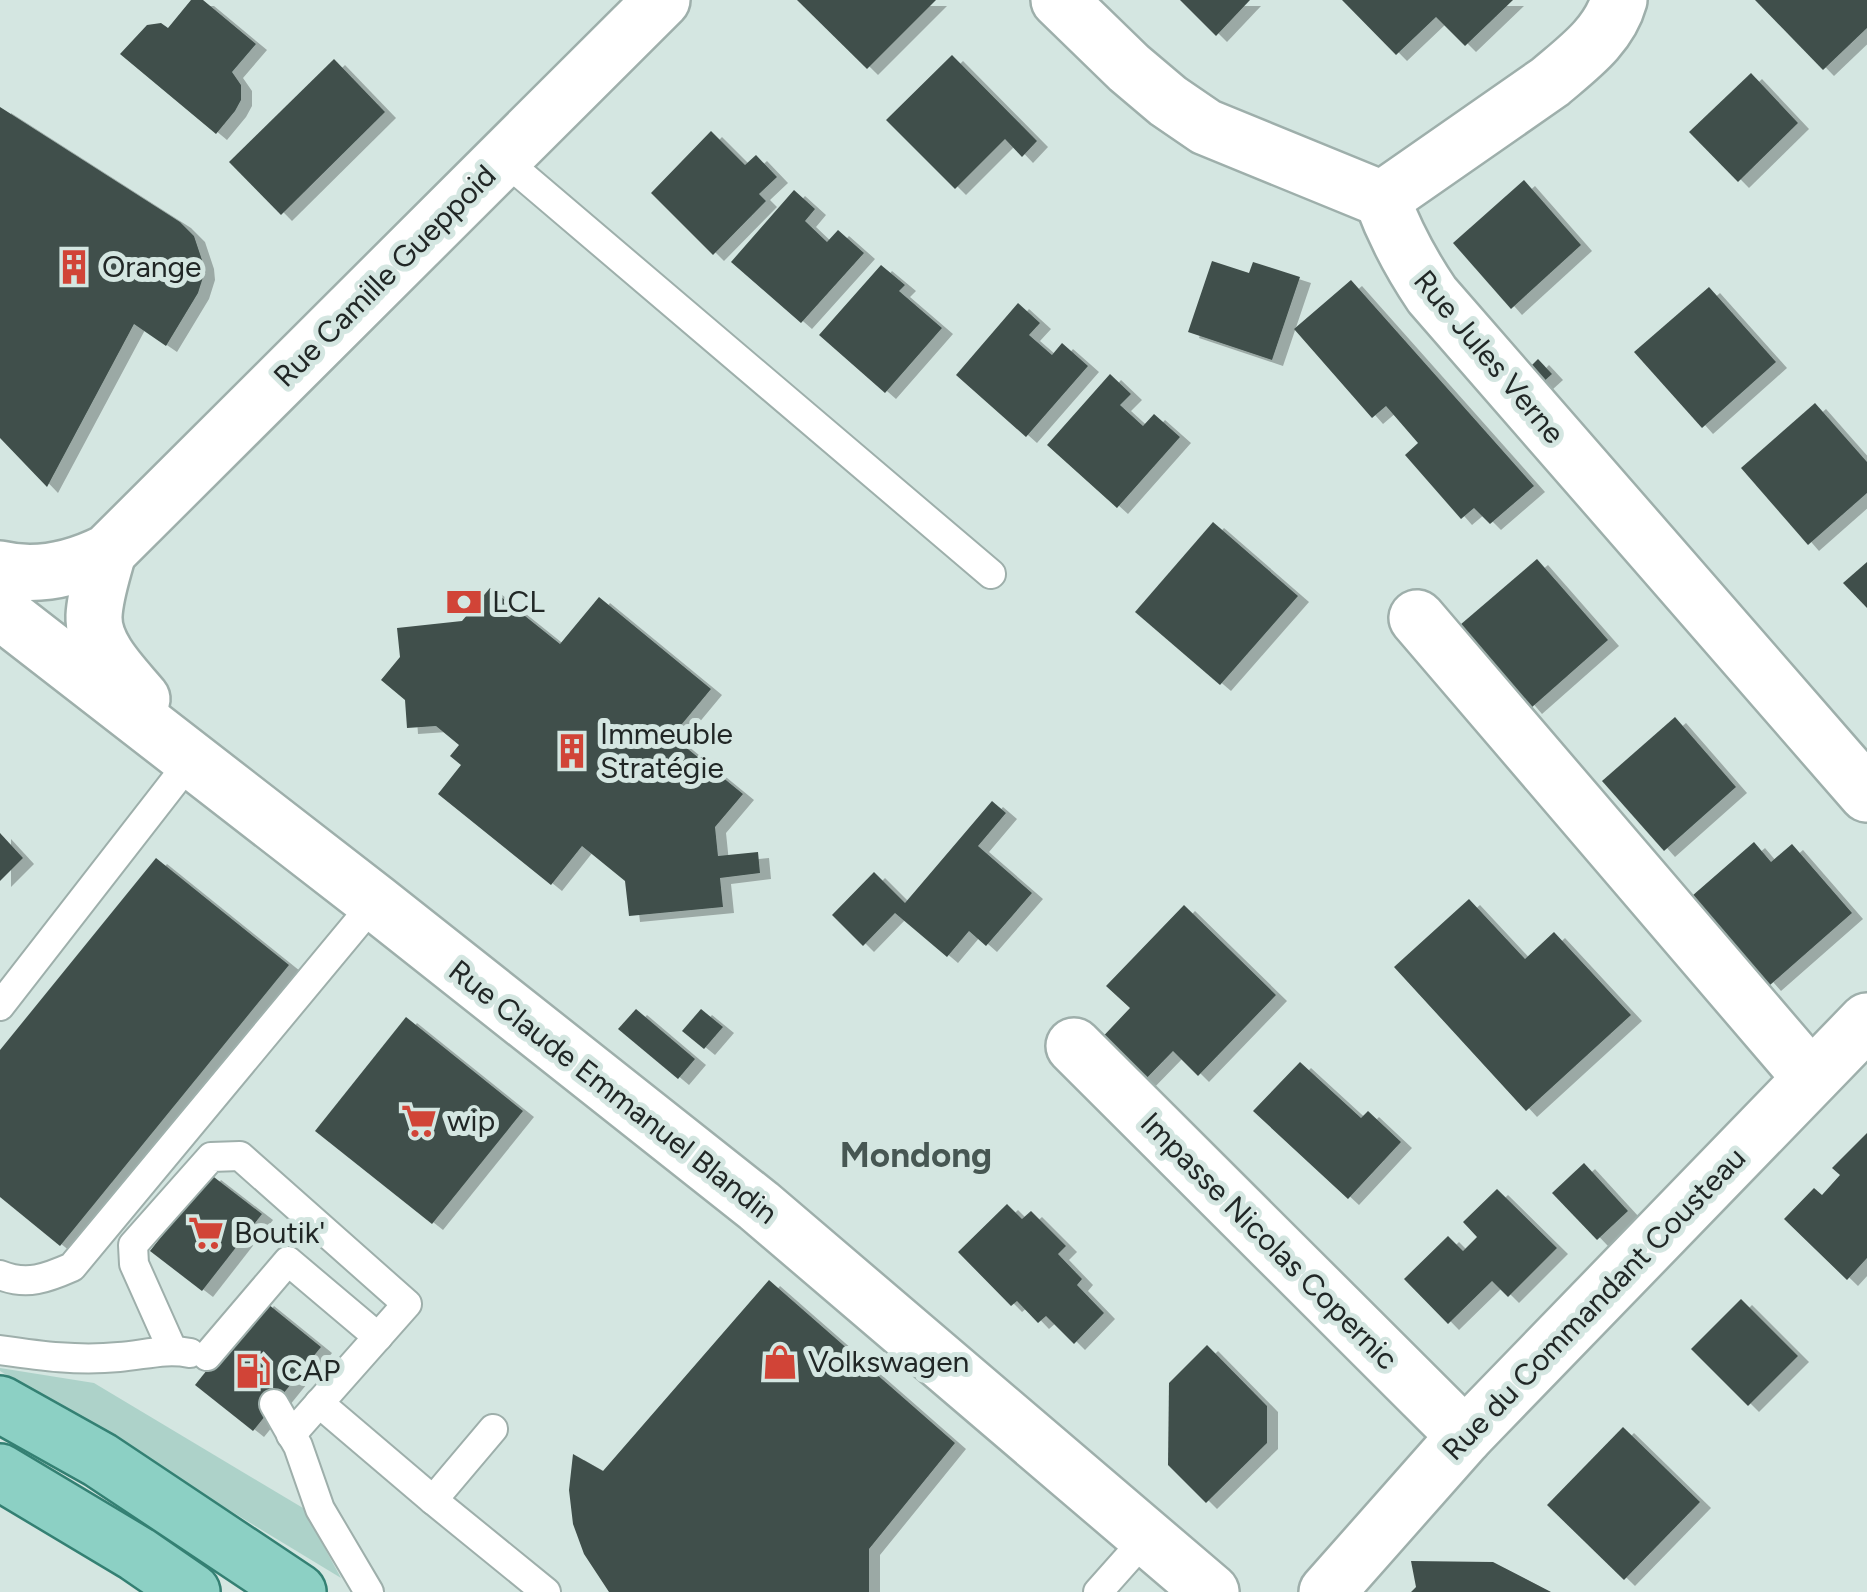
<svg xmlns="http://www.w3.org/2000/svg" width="1867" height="1592" viewBox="0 0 1867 1592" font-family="Figtree,sans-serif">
  <defs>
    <filter id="shadow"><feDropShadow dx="11" dy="6" stdDeviation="0" flood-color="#0004"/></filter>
  </defs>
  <rect width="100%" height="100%" fill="#d4e6e1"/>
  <path fill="#add2c9" d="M 0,1368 L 94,1383 L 303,1508 L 341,1578 L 0,1371 Z"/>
  <g fill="#404f4b" filter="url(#shadow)">
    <path d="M 191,0 L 203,0 L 256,44 L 232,72 L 241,85 L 241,100 L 235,111 L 216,134 L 120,54 L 147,25 L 161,23 L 168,28 Z"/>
    <path d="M 797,0 L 936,0 L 867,69 Z"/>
    <path d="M 1180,0 L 1250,0 L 1216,36 Z"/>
    <path d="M 1342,0 L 1513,0 L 1465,46 L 1436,17 L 1396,55 Z"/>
    <path d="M 1755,0 L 1867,0 L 1867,28 L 1823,70 Z"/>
    <path d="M 952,55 L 1037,141 L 1022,157 L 1005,139 L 955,189 L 886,120 Z"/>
    <path d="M 334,59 L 385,112 L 281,215 L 229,162 Z"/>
    <path d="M 1751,73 L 1798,123 L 1738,182 L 1689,132 Z"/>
    <path d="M 0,107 L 180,222 L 194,236 L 203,263 L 204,274 L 198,293 L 166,346 L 134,324 L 47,487 L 0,438 Z"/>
    <path d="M 711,131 L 745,165 L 756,155 L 777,177 L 759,194 L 766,201 L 713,255 L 651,193 Z"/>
    <path d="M 1524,180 L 1581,245 L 1511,309 L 1453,243 Z"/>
    <path d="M 794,190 L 815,209 L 805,221 L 827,242 L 838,230 L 864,253 L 801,323 L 731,262 Z"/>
    <path d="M 1212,261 L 1249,273 L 1253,262 L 1300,277 L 1272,360 L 1188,332 Z"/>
    <path d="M 881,265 L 905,285 L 899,291 L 942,328 L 885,393 L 819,335 Z"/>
    <path d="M 1351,280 L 1534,486 L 1490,524 L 1474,508 L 1461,519 L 1405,455 L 1418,443 L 1386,406 L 1372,418 L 1294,329 Z"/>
    <path d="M 1709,287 L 1776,362 L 1702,428 L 1634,352 Z"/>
    <path d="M 1018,303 L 1040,323 L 1029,335 L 1052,355 L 1062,343 L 1088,366 L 1026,437 L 956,375 Z"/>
    <path d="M 1538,359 L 1552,374 L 1541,384 L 1528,369 Z"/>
    <path d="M 1110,374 L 1131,394 L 1120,405 L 1143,426 L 1154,414 L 1180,437 L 1117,508 L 1047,445 Z"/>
    <path d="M 1815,403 L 1867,462 L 1867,493 L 1808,545 L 1741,468 Z"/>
    <path d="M 1213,522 L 1298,596 L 1220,685 L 1135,612 Z"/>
    <path d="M 1537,559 L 1608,640 L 1531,708 L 1460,625 Z"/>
    <path d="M 1867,562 L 1867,608 L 1843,583 Z"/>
    <path d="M 490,588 L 560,644 L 599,597 L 711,689 L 672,736 L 743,794 L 715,827 L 718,856 L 758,852 L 760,873 L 720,878 L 723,907 L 629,916 L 625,881 L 582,846 L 551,885 L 438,794 L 461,765 L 450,756 L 459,745 L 436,726 L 407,728 L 405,700 L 381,680 L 400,657 L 397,628 L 462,621 Z"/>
    <path d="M 1675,717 L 1736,787 L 1664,851 L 1602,781 Z"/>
    <path d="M 992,801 L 1006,813 L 978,846 L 1032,893 L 986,946 L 969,931 L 947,957 L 895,913 L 863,946 L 832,915 L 874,872 L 905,903 Z"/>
    <path d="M 0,833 L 23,858 L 0,881 Z"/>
    <path d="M 1754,842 L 1771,862 L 1792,844 L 1852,913 L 1770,985 L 1692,896 Z"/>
    <path d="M 156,858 L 289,965 L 60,1246 L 0,1197 L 0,1050 Z"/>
    <path d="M 1469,899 L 1525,959 L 1554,932 L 1631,1015 L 1526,1111 L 1394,967 Z"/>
    <path d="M 1184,905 L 1276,995 L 1198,1076 L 1173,1051 L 1137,1088 L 1094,1046 L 1130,1008 L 1106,986 Z"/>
    <path d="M 636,1009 L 695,1059 L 678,1079 L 618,1029 Z"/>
    <path d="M 701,1009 L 723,1027 L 704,1049 L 682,1031 Z"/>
    <path d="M 406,1017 L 523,1111 L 432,1224 L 315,1131 Z"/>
    <path d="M 1300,1062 L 1361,1118 L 1368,1111 L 1401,1142 L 1348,1199 L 1253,1111 Z"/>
    <path d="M 1867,1133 L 1867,1258 L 1847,1280 L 1784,1219 L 1814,1188 L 1822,1195 L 1840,1175 L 1832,1168 Z"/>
    <path d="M 1584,1163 L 1628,1211 L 1597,1240 L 1552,1193 Z"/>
    <path d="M 210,1174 L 262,1214 L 202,1291 L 150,1251 Z"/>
    <path d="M 1497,1189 L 1557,1248 L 1508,1297 L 1492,1281 L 1448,1324 L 1404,1279 L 1448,1236 L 1463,1251 L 1477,1237 L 1463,1222 Z"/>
    <path d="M 1007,1204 L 1022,1219 L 1031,1211 L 1066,1246 L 1058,1254 L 1082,1279 L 1077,1285 L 1104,1313 L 1074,1344 L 1046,1316 L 1038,1323 L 1017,1301 L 1011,1306 L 958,1252 Z"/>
    <path d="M 769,1280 L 955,1443 L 869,1549 L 869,1592 L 609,1592 L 584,1554 L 573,1524 L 569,1490 L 573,1454 L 603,1471 Z"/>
    <path d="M 1741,1299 L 1798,1356 L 1748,1406 L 1691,1349 Z"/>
    <path d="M 263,1300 L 321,1347 L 253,1431 L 195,1385 Z"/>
    <path d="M 1207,1345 L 1267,1406 L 1267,1443 L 1206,1503 L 1168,1465 L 1169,1383 Z"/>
    <path d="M 1623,1427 L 1700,1502 L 1624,1580 L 1547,1505 Z"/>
    <path d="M 1411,1561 L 1493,1562 L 1551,1592 L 1411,1592 L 1416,1587 Z"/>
  </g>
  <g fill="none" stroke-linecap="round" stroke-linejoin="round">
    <defs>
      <g id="service">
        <path d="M 502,158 L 991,574"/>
        <path d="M 0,1006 L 192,759"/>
        <path d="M 0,1275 C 27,1286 47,1278 72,1267 L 375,902"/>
        <path d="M 172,1349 L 134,1264 L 133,1245 L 211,1157 L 240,1156 L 407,1304 L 291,1435"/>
        <path d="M 0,1350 C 42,1356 77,1361 119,1357 C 144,1355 166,1348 190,1353"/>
        <path d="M 207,1356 L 288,1261 L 378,1337"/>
        <path d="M 319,1403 L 433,1500"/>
        <path d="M 274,1404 L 298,1446 L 320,1509 L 369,1592"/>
        <path d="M 493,1429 L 433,1500 L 546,1592"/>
        <path d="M 1098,1592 L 1146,1538"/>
      </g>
      <g id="minor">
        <path d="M 1059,0 L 1129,68 L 1168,101 L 1206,127 L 1382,199 C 1395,234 1411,264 1432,295 L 1867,794"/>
        <path d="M 1382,199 L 1550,82 C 1578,58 1609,36 1619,0"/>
        <path d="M 108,552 C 103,572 95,594 94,616 C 93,648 123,676 142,699"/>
        <path d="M 0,569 C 38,578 74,569 108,552 L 662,0"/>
        <path d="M 0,611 L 375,902 L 759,1206 L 1211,1592"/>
        <path d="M 1417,618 L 1811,1078"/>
        <path d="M 1074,1046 L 1465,1436"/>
        <path d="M 1327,1592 L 1465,1436 L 1867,1021"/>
      </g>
      <g id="primary">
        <path d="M 0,1404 L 100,1460 L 298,1592"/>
        <path d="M 0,1472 L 137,1554 L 192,1592"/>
      </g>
    </defs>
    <use href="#service" stroke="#9eafab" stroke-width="32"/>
    <use href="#minor" stroke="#9eafab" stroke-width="60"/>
    <use href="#primary" stroke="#348073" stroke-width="60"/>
    <use href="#service" stroke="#fff" stroke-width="28"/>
    <use href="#minor" stroke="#fff" stroke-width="55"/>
    <use href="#primary" stroke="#8cd0c4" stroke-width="55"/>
  </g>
  <defs>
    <symbol id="building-bare" viewBox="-9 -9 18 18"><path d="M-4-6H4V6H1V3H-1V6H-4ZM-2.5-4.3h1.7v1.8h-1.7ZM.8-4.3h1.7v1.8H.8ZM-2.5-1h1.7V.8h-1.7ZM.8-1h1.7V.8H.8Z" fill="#d14437" stroke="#d4e6e1" stroke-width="2.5" paint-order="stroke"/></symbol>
    <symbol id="bank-bare" viewBox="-9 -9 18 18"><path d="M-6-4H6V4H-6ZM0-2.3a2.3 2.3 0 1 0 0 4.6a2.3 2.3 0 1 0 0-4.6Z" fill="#d14437" stroke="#d4e6e1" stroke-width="2.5" paint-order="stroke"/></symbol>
    <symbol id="supermarket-bare" viewBox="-9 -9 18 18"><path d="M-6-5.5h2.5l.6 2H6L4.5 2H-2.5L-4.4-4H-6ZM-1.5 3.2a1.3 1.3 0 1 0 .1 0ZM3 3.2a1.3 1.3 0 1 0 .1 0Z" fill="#d14437" stroke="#d4e6e1" stroke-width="2.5" paint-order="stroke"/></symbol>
    <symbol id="shop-bare" viewBox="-9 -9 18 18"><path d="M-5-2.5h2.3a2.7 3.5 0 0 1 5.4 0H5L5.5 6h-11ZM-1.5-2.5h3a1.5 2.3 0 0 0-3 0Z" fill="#d14437" stroke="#d4e6e1" stroke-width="2.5" paint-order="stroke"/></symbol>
    <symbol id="fuel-bare" viewBox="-9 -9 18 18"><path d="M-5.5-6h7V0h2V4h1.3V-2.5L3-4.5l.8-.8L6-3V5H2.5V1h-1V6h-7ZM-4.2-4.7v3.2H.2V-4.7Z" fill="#d14437" stroke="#d4e6e1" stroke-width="2.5" paint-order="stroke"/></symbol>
  </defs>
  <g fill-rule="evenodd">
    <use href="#building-bare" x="49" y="242" width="50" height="50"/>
    <use href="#bank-bare" x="439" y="577" width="50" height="50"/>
    <use href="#building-bare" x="547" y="726" width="50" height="50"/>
    <use href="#supermarket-bare" x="394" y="1096" width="50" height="50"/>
    <use href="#supermarket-bare" x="181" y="1208" width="50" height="50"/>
    <use href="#shop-bare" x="755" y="1337" width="50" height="50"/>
    <use href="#fuel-bare" x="228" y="1346" width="50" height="50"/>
  </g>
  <g text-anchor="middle" stroke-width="10" stroke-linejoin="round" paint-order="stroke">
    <g font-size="30" fill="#212726" stroke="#d4e6e1" text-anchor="start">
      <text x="102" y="277">Orange</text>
      <text x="492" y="612">LCL</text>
      <text x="600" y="744">Immeuble<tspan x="600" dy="34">Stratégie</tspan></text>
      <text x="447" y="1131">wip</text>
      <text x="234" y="1243">Boutik'</text>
      <text x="808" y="1372">Volkswagen</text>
      <text x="281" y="1381">CAP</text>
    </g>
    <g font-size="30" fill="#212726" stroke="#d4e6e1">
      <text transform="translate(385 276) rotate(-45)" y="10">Rue Camille Gueppoid</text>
      <text transform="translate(1489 357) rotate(50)" y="10">Rue Jules Verne</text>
      <text transform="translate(613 1092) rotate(38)" y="10">Rue Claude Emmanuel Blandin</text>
      <text transform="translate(1269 1241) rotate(45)" y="10">Impasse Nicolas Copernic</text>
      <text transform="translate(1594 1304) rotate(-46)" y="10">Rue du Commandant Cousteau</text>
    </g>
    <g font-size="35" font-weight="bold" fill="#475753" stroke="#d4e6e1">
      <text x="916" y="1167">Mondong</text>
    </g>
  </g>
</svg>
